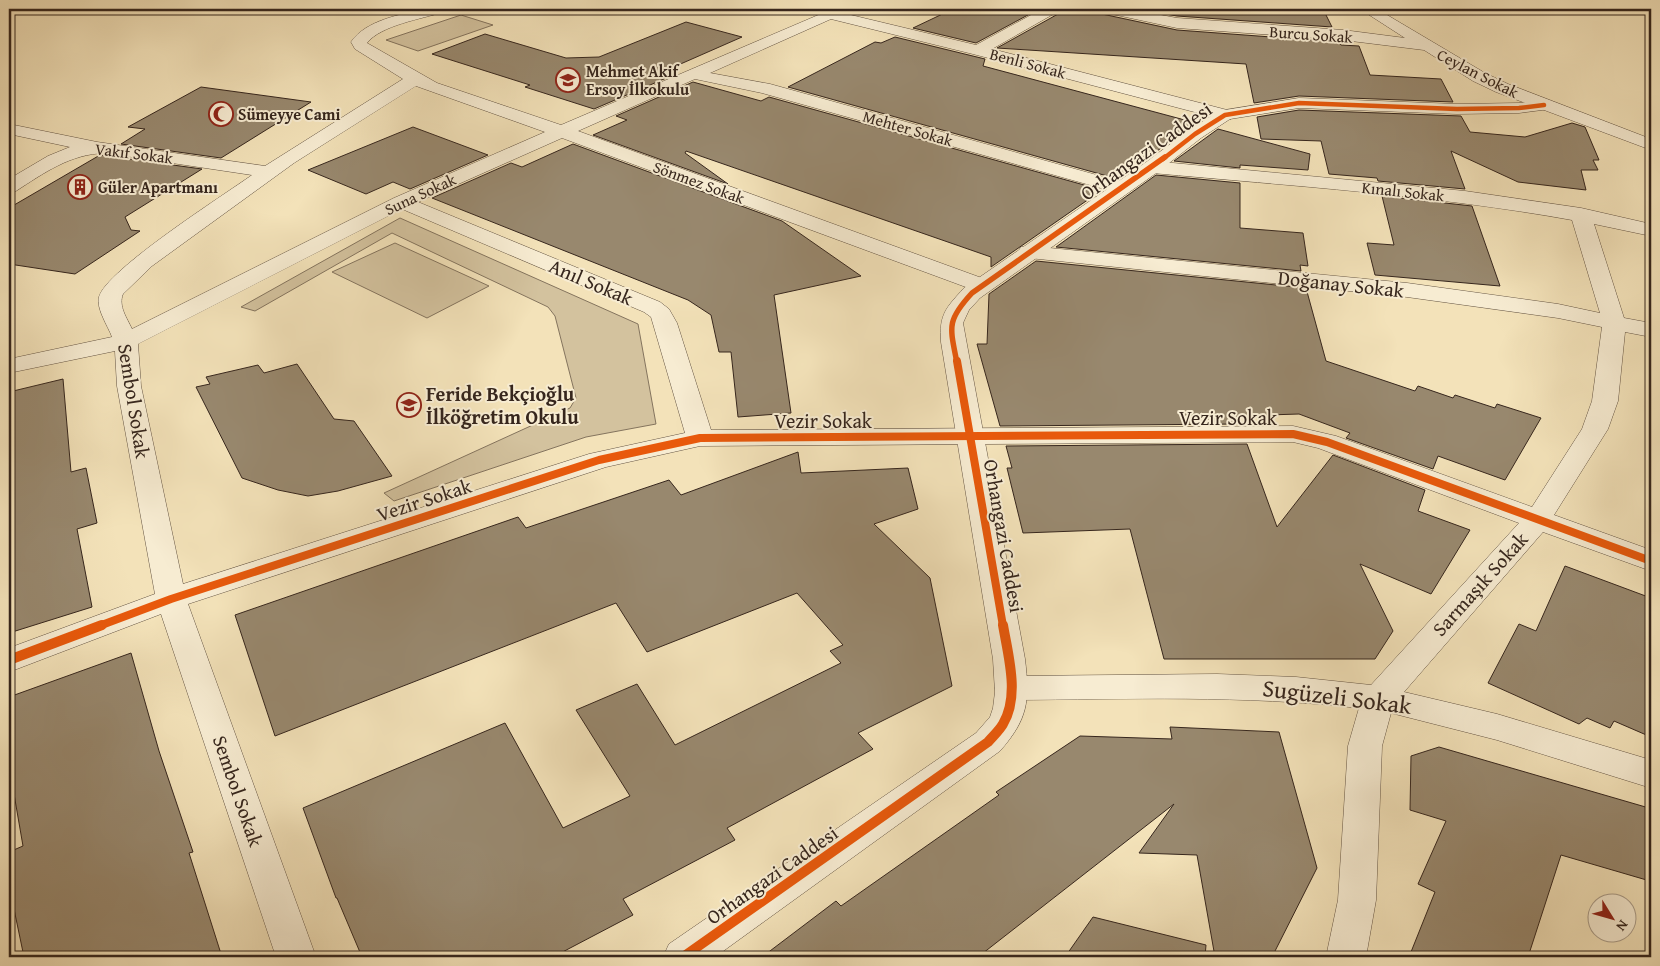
<svg xmlns="http://www.w3.org/2000/svg" width="1660" height="966" viewBox="0 0 1660 966" font-family="'Gentium Book Plus',serif">
  <rect width="100%" height="100%" fill="#f3e2b9"/>
  <filter id="stains"><feTurbulence type="fractalNoise" baseFrequency=".004" numOctaves="4"/><feColorMatrix values="0 0 0 0 .2 0 0 0 0 .09 0 0 0 0 .02 0 0 0 .5 -.17"/></filter>
  <radialGradient id="worn" r=".72"><stop offset=".6" stop-color="#630" stop-opacity="0"/><stop offset="1" stop-color="#630" stop-opacity=".3"/></radialGradient>
  <g fill="#d3c29e" stroke="#84745e">
    <path d="M 461,15 L 493,25 L 418,51 L 386,40 Z"/>
    <path d="M 400,218 L 638,324 L 656,424 L 586,437 L 394,501 L 384,493 L 570,408 L 576,398 L 555,316 L 548,307 L 392,233 L 255,311 L 241,307 Z"/>
    <path d="M 395,243 L 489,286 L 427,318 L 332,272 Z"/>
  </g>
  <g fill="#98886e" stroke="#36261d">
    <path d="M 953,9 L 1039,9 L 976,43 L 913,28 Z"/>
    <path d="M 1061,9 L 1098,9 L 1102,14 L 1177,30 L 1339,42 L 1341,45 L 1359,46 L 1370,75 L 1441,79 L 1453,102 L 1299,96 L 1254,103 L 1246,64 L 997,48 L 1058,14 Z"/>
    <path d="M 1137,9 L 1323,9 L 1332,27 L 1177,16 Z"/>
    <path d="M 686,22 L 742,37 L 660,73 L 671,76 L 594,109 L 525,87 L 530,85 L 432,54 L 485,34 L 566,58 L 599,57 Z"/>
    <path d="M 895,37 L 985,59 L 983,66 L 1196,123 L 1118,179 L 788,87 L 875,42 L 881,43 Z"/>
    <path d="M 693,82 L 761,101 L 769,97 L 1102,190 L 991,267 L 991,257 L 686,151 L 685,153 L 728,184 L 593,135 L 627,120 L 616,116 Z"/>
    <path d="M 201,87 L 311,102 L 221,158 L 121,144 L 145,129 L 128,127 Z"/>
    <path d="M 1299,110 L 1461,116 L 1470,132 L 1525,137 L 1572,123 L 1585,127 L 1599,160 L 1593,160 L 1598,170 L 1581,170 L 1586,190 L 1518,182 L 1451,151 L 1465,189 L 1378,181 L 1377,178 L 1329,174 L 1321,141 L 1261,139 L 1257,117 Z"/>
    <path d="M 413,127 L 488,155 L 410,189 L 393,182 L 366,194 L 308,170 Z"/>
    <path d="M 1218,129 L 1310,154 L 1308,170 L 1240,165 L 1240,168 L 1174,161 Z"/>
    <path d="M 573,144 L 782,221 L 861,276 L 774,295 L 791,413 L 738,417 L 731,352 L 719,352 L 711,315 L 688,300 L 432,198 L 511,163 L 522,167 Z"/>
    <path d="M 100,155 L 202,169 L 125,217 L 131,230 L 140,231 L 75,274 L 9,264 L 9,208 Z"/>
    <path d="M 1156,175 L 1240,183 L 1240,228 L 1303,233 L 1308,266 L 1300,265 L 1301,271 L 1056,247 Z"/>
    <path d="M 1382,196 L 1472,206 L 1500,286 L 1375,275 L 1367,243 L 1394,245 Z"/>
    <path d="M 1036,261 L 1306,288 L 1326,361 L 1415,391 L 1418,386 L 1453,398 L 1455,395 L 1495,408 L 1497,404 L 1541,418 L 1505,480 L 1438,456 L 1433,469 L 1346,438 L 1350,433 L 1299,414 L 1237,416 L 1240,424 L 1000,426 L 977,344 L 987,344 L 989,294 Z"/>
    <path d="M 297,364 L 334,419 L 354,421 L 392,476 L 338,491 L 308,496 L 278,490 L 242,478 L 196,387 L 210,384 L 206,377 L 258,365 L 264,373 Z"/>
    <path d="M 63,379 L 71,472 L 86,468 L 97,523 L 77,529 L 92,607 L 9,633 L 9,392 Z"/>
    <path d="M 1247,444 L 1277,527 L 1333,455 L 1425,490 L 1418,511 L 1470,530 L 1431,594 L 1360,564 L 1393,631 L 1375,659 L 1164,659 L 1130,529 L 1023,533 L 1007,468 L 1012,468 L 1006,446 Z"/>
    <path d="M 798,452 L 801,473 L 908,468 L 918,509 L 874,524 L 930,578 L 952,686 L 858,733 L 873,749 L 727,828 L 735,840 L 623,899 L 633,915 L 553,957 L 362,957 L 337,898 L 336,898 L 303,808 L 505,723 L 563,828 L 630,796 L 576,710 L 637,684 L 675,745 L 841,663 L 830,651 L 843,645 L 797,593 L 647,652 L 616,603 L 275,736 L 235,615 L 518,517 L 526,528 L 669,480 L 681,495 Z"/>
    <path d="M 1565,566 L 1651,598 L 1651,737 L 1614,721 L 1610,728 L 1587,718 L 1579,724 L 1488,683 L 1519,624 L 1536,631 Z"/>
    <path d="M 131,653 L 159,751 L 193,852 L 189,853 L 222,957 L 24,957 L 9,885 L 9,852 L 23,846 L 9,765 L 9,697 Z"/>
    <path d="M 1170,727 L 1279,732 L 1317,868 L 1272,957 L 1215,957 L 1197,855 L 1139,853 L 1174,804 L 978,957 L 762,957 L 836,901 L 841,906 L 999,795 L 996,792 L 1080,736 L 1172,739 Z"/>
    <path d="M 1439,747 L 1649,808 L 1650,881 L 1561,855 L 1528,957 L 1409,957 L 1435,892 L 1418,884 L 1446,821 L 1410,810 L 1411,756 Z"/>
    <path d="M 1093,917 L 1206,945 L 1205,957 L 1065,957 Z"/>
  </g>
  <g fill="none" stroke-linecap="round" stroke-linejoin="round">
    <defs>
      <path id="service" d="M 832,9 L 848,9 L 835,17 L 825,17 L 824,14 Z"/>
      <g id="minor">
        <path d="M 423,9 L 445,9 L 443,12 C 422,19 381,25 367,43 L 437,83 L 561,125 L 830,10 L 976,45 L 1042,9 L 1059,9 L 1057,12 L 992,49 L 1231,111 L 1234,115 L 1231,119 L 1225,120 L 973,54 L 831,19 L 710,73 L 770,84 L 1129,184 L 1132,188 L 1129,192 L 1122,194 L 762,93 L 695,79 L 578,131 L 990,281 L 993,286 L 990,291 L 982,293 L 562,138 L 418,202 L 660,302 L 669,309 L 677,323 L 711,430 L 1293,426 L 1336,436 L 1532,507 L 1582,429 L 1592,401 L 1602,327 L 1558,318 L 1407,297 L 1029,258 L 1021,257 L 1018,252 L 1021,247 L 1029,246 L 1407,283 L 1558,304 L 1600,313 L 1572,220 C 1433,195 1293,186 1152,173 L 1145,171 L 1142,167 L 1145,163 L 1152,161 L 1465,191 L 1581,208 L 1651,224 L 1651,236 L 1594,224 L 1624,318 L 1651,323 L 1651,337 L 1625,332 L 1618,401 L 1608,429 L 1554,515 L 1651,550 L 1651,571 L 1543,532 L 1404,692 L 1497,714 L 1651,760 L 1651,788 L 1497,740 L 1391,713 L 1382,746 L 1376,900 L 1366,957 L 1326,957 L 1338,900 L 1348,746 L 1359,708 C 1244,695 1128,699 1012,700 L 1000,697 L 995,688 L 1000,679 L 1012,676 L 1217,674 L 1296,677 L 1371,685 L 1519,523 L 1318,448 L 1293,442 L 700,446 L 606,467 L 188,604 L 316,957 L 276,957 L 161,614 L 9,672 L 9,648 L 155,594 L 117,386 L 115,351 L 9,373 L 9,359 L 112,337 C 108,326 96,309 99,297 C 106,270 224,195 252,175 L 105,153 C 70,154 44,173 16,191 L 9,193 L 9,179 L 48,156 L 70,147 L 9,134 L 9,124 L 97,142 L 265,166 L 403,79 L 355,49 L 351,42 C 366,20 400,15 423,9 ZM 416,86 L 545,132 L 394,198 L 132,329 C 127,318 118,306 123,294 L 152,266 L 294,163 ZM 402,209 L 644,312 L 651,317 L 685,433 L 589,454 L 183,584 L 141,386 L 138,344 Z"/>
        <path d="M 1100,9 L 1128,9 L 1177,18 L 1343,30 L 1405,38 L 1360,9 L 1377,9 L 1485,73 L 1508,84 L 1651,139 L 1651,150 L 1496,92 L 1473,81 L 1424,50 L 1343,40 L 1177,28 L 1107,13 L 1102,12 Z"/>
      </g>
      <g id="tertiary">
        <path d="M 1640,9 L 1651,9 L 1651,16 L 1646,15 Z"/>
        <path d="M 1299,98 L 1457,104 L 1519,103 L 1544,100 L 1550,101 L 1553,105 L 1550,109 L 1519,113 L 1457,114 L 1299,108 L 1230,119 L 1201,138 L 1159,171 L 980,298 L 969,310 L 963,323 L 1025,659 C 1030,701 1028,719 1000,751 L 715,957 L 663,957 L 669,944 L 976,733 L 990,717 L 993,708 L 995,692 L 993,659 L 941,342 C 939,314 946,308 964,288 L 1145,163 L 1189,130 L 1219,111 Z"/>
      </g>
    </defs>
    <use href="#service" stroke="#655544" stroke-width="2"/>
    <use href="#minor" stroke="#655544" stroke-width="1"/>
    <use href="#tertiary" stroke="#655544" stroke-width="1"/>
    <use href="#service" fill="#f7ecd2" fill-rule="evenodd"/>
    <use href="#minor" fill="#f7ecd2" fill-rule="evenodd"/>
    <use href="#tertiary" fill="#f7ecd2" fill-rule="evenodd"/>
    <defs>
      <path id="cycleway-far3" d="M 1163,159 L 1195,134 L 1225,115 L 1299,103 L 1457,109 L 1519,108 L 1544,105"/>
      <path id="cycleway-far2" d="M 957,363 C 950,327 946,321 972,293 L 1165,157"/>
      <g id="cycleway-far1">
        <path d="M 957,361 L 1003,626"/>
        <path d="M 99,626 L 171,599 L 599,460 L 700,438 L 1293,434 L 1327,442 L 1651,561"/>
      </g>
      <g id="cycleway">
        <path d="M 9,660 L 102,625"/>
        <path d="M 683,957 L 988,742 C 993,736 999,731 1003,724 C 1020,696 1008,655 1003,625"/>
      </g>
    </defs>
    <use href="#cycleway-far3" stroke="#f7ecd2" stroke-width="6"/>
    <use href="#cycleway-far2" stroke="#f7ecd2" stroke-width="8"/>
    <use href="#cycleway-far1" stroke="#f7ecd2" stroke-width="11"/>
    <use href="#cycleway" stroke="#f7ecd2" stroke-width="13"/>
    <use href="#cycleway-far3" stroke="#e8590c" stroke-width="4.5"/>
    <use href="#cycleway-far2" stroke="#e8590c" stroke-width="5.5"/>
    <use href="#cycleway-far1" stroke="#e8590c" stroke-width="8"/>
    <use href="#cycleway" stroke="#e8590c" stroke-width="10"/>
  </g>
  <defs>
    <symbol id="school-ring" viewBox="-11 -11 22 22"><circle r="9.5" fill="#f7ecd2" stroke="#8f2418" stroke-width="1.5"/><path d="M0-5L7-2L0 1L-7-2ZM-4 1L0 2.5L4 1V4Q0 6-4 4Z" fill="#8f2418"/></symbol>
    <symbol id="mosque-ring" viewBox="-11 -11 22 22"><circle r="9.5" fill="#f7ecd2" stroke="#8f2418" stroke-width="1.5"/><path d="M3.5-4.9A6 6 0 1 0 3.5 4.9A5 5 0 1 1 3.5-4.9Z" fill="#8f2418"/></symbol>
    <symbol id="building-ring" viewBox="-11 -11 22 22"><circle r="9.5" fill="#f7ecd2" stroke="#8f2418" stroke-width="1.5"/><path d="M-4-6H4V6H1V3H-1V6H-4ZM-2.5-4.3h1.7v1.8h-1.7ZM.8-4.3h1.7v1.8H.8ZM-2.5-1h1.7V.8h-1.7ZM.8-1h1.7V.8H.8Z" fill="#8f2418"/></symbol>
  </defs>
  <g fill-rule="evenodd">
    <use href="#school-ring" x="554" y="66" width="28" height="28"/>
    <use href="#mosque-ring" x="207" y="100" width="28" height="28"/>
    <use href="#building-ring" x="66" y="173" width="28" height="28"/>
    <use href="#school-ring" x="395" y="391" width="28" height="28"/>
  </g>
  <g text-anchor="middle" stroke-width="4" stroke-linejoin="round" paint-order="stroke">
    <g font-size="16" fill="#36261d" stroke="#f7ecd2">
      <text transform="translate(1311 34) rotate(4)" y="6">Burcu Sokak</text>
      <text transform="translate(1028 63) rotate(15)" y="6">Benli Sokak</text>
      <text transform="translate(1478 73) rotate(27)" y="6">Ceylan Sokak</text>
      <text transform="translate(908 128) rotate(16)" y="6">Mehter Sokak</text>
      <text transform="translate(134 153) rotate(7)" y="6">Vakıf Sokak</text>
      <text transform="translate(699 182) rotate(20)" y="6">Sönmez Sokak</text>
      <text transform="translate(1403 191) rotate(6)" y="6">Kınalı Sokak</text>
      <text transform="translate(420 194) rotate(-25)" y="6">Suna Sokak</text>
    </g>
    <g font-size="16" font-weight="bold" fill="#36261d" stroke="#f7ecd2" text-anchor="start">
      <text x="586" y="77">Mehmet Akif<tspan x="586" dy="18">Ersoy İlkokulu</tspan></text>
      <text x="238" y="120">Sümeyye Cami</text>
      <text x="98" y="193">Güler Apartmanı</text>
    </g>
    <g font-size="20" fill="#36261d" stroke="#f7ecd2">
      <text transform="translate(1146 151) rotate(-35)" y="7">Orhangazi Caddesi</text>
      <text transform="translate(591 282) rotate(23)" y="7">Anıl Sokak</text>
      <text transform="translate(1341 284) rotate(6)" y="7">Doğanay Sokak</text>
      <text transform="translate(134 401) rotate(81)" y="7">Sembol Sokak</text>
      <text x="1228" y="425">Vezir Sokak</text>
      <text x="823" y="428">Vezir Sokak</text>
      <text transform="translate(424 500) rotate(-18)" y="7">Vezir Sokak</text>
      <text transform="translate(1004 536) rotate(80)" y="7">Orhangazi Caddesi</text>
      <text transform="translate(1480 584) rotate(-48)" y="7">Sarmaşık Sokak</text>
      <text transform="translate(238 791) rotate(71)" y="7">Sembol Sokak</text>
      <text transform="translate(772 875) rotate(-35)" y="7">Orhangazi Caddesi</text>
    </g>
    <g font-size="20" font-weight="bold" fill="#36261d" stroke="#f7ecd2" text-anchor="start">
      <text x="426" y="401">Feride Bekçioğlu<tspan x="426" dy="23">İlköğretim Okulu</tspan></text>
    </g>
    <g font-size="24" fill="#36261d" stroke="#f7ecd2">
      <text transform="translate(1337 697) rotate(7)" y="8">Sugüzeli Sokak</text>
    </g>
  </g>
  <rect width="1660" height="966" fill="none" stroke="#f3e2b9" stroke-width="30"/>
  <rect x="10" y="10" width="1640" height="946" fill="none" stroke="#36261d" stroke-width="2.5"/>
  <rect x="15" y="15" width="1630" height="936" fill="none" stroke="#36261d"/>
  <g transform="translate(1612 918) rotate(127)"><circle r="24" fill="#f7ecd2" stroke="#aa9d8a"/>
  <path d="M0-4L9 19L0 12L-9 19Z" fill="#8f2418"/>
  <text y="-8" font-size="14" font-weight="bold" text-anchor="middle" fill="#36261d">N</text>
  </g>
  <rect width="100%" height="100%" filter="url(#stains)"/>
  <rect width="100%" height="100%" fill="url(#worn)"/>
</svg>
